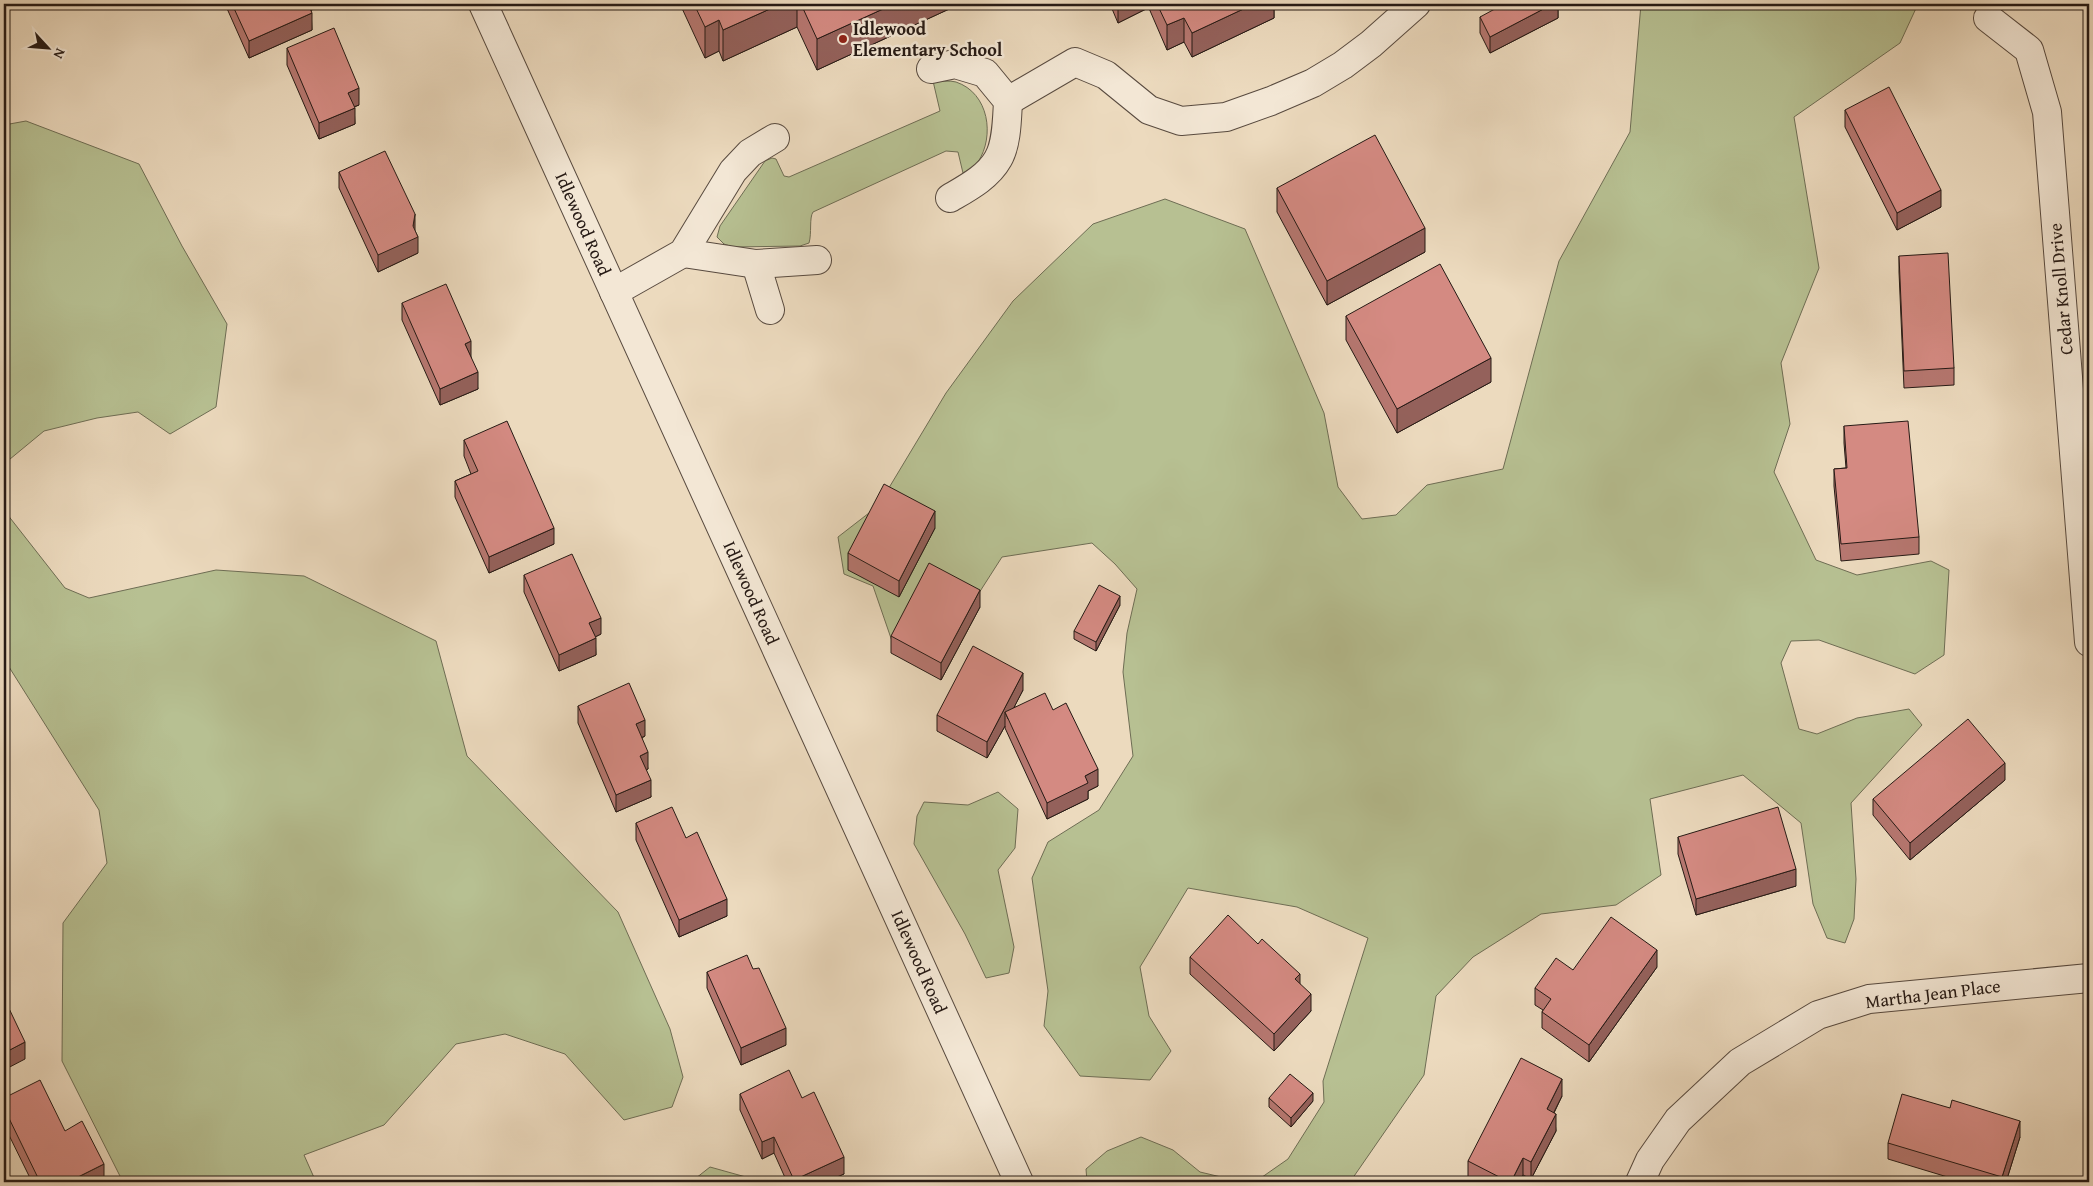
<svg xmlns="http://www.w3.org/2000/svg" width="2093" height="1186" viewBox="0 0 2093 1186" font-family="'Gentium Book Plus',serif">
  <rect width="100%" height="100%" fill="#ecdabe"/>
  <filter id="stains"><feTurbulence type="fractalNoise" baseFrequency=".004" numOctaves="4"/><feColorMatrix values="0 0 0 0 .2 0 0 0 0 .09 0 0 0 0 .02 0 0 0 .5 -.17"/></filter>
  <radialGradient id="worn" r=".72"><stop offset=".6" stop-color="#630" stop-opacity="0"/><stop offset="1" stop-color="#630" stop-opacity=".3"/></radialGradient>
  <g fill="#b7c092" stroke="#6e6d54">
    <path d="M 1641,4 L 1918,4 L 1900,43 L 1794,117 L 1819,268 L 1781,363 L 1790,424 L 1774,472 L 1816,560 L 1857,575 L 1931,561 L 1949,570 L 1944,655 L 1915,674 L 1819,640 L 1791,641 L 1781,663 L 1799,729 L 1817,734 L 1857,718 L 1909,709 L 1922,725 L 1851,803 L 1856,879 L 1854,919 L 1845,943 L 1827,938 L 1813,904 L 1801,823 L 1743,775 L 1650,799 L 1661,875 L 1616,905 L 1541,914 L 1473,957 L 1436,996 L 1424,1075 L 1350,1182 L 1255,1182 L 1288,1159 L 1324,1102 L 1323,1081 L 1368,938 L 1297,907 L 1188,888 L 1140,967 L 1149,1016 L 1171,1051 L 1150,1080 L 1080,1076 L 1044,1026 L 1048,991 L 1032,878 L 1048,842 L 1099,810 L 1133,756 L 1123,672 L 1127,633 L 1137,589 L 1115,564 L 1092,543 L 1002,557 L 961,621 L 893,644 L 873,586 L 844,574 L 838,537 L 878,506 L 946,393 L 1013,301 L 1093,224 L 1165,199 L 1245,229 L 1324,413 L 1338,487 L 1362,519 L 1396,515 L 1427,485 L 1503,469 L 1559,261 L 1630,132 Z"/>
    <path d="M 933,81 C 940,82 950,80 956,82 C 989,93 995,136 978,162 C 975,167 968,170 963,173 L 958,152 L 946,151 L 813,212 C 809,218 812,233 809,243 L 800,246 L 733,247 L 724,244 L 717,237 L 720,226 L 765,161 L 772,158 L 776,159 L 784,176 L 789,177 L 940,111 Z"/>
    <path d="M 26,121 L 139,164 L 182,246 L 227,324 L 216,407 L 170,434 L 138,412 L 97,418 L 44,431 L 4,464 L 4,125 Z"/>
    <path d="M 4,495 L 7,514 L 65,588 L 89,598 L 216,570 L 304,576 L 436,641 L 467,756 L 618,912 L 670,1029 L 683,1077 L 672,1107 L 624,1120 L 565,1054 L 505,1034 L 456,1044 L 384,1125 L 304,1155 L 316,1182 L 123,1182 L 62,1061 L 63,923 L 107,863 L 99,810 L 4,659 Z"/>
    <path d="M 998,792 L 1018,809 L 1015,848 L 998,870 L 1014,947 L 1009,973 L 986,978 L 965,934 L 914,844 L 917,816 L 924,802 L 968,805 Z"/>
    <path d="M 1141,1137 L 1173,1150 L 1200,1172 L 1242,1182 L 1087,1182 L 1086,1169 L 1107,1151 Z"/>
    <path d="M 710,1167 L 753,1179 L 756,1182 L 691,1182 Z"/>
  </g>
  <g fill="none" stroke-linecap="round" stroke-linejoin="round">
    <defs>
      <g id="minor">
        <path d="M 483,4 L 1019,1182"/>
        <path d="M 1988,18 L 2029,50 L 2047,112 L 2089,642"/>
        <path d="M 931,69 L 955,64 L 985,73 L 1008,101 C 1007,118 1007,144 998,159 C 988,177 967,188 950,198"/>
        <path d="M 1008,101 L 1075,62 L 1106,75 L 1149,110 L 1181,121 L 1226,117 L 1271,101 L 1313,83 L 1343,65 L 1371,44 L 1416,4"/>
        <path d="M 683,253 L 756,264 L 817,260"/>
        <path d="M 756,264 L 770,310"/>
        <path d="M 614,292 L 683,253 L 733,171 L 750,153 L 775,138"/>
        <path d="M 1640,1182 L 1650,1160 L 1678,1120 L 1740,1062 L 1818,1015 L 1869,999 L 2089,978"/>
      </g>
    </defs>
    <use href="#minor" stroke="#584a3f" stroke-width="30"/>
    <use href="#minor" stroke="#f3e7d5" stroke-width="28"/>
  </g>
  <g fill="#b67770" stroke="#261a15">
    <path d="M 225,4 L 314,4 L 314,9 L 311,10 L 312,30 L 249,58 Z"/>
    <path d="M 680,4 L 960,4 L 817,70 L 797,27 L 723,61 L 719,51 L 705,58 Z"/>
    <path d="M 1110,4 L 1274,4 L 1274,18 L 1192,57 L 1184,42 L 1167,50 L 1148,6 L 1148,8 L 1118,23 Z"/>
    <path d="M 1558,4 L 1558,18 L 1490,53 L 1480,33 L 1480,17 Z"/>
    <path d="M 287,48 L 359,105 L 354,107 L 355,124 L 319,139 L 287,65 Z"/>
    <path d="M 1845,110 L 1941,207 L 1897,230 L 1845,127 Z"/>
    <path d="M 339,172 L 418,253 L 378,272 L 339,188 Z"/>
    <path d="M 1277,188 L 1425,252 L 1327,305 L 1277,212 Z"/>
    <path d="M 1899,256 L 1954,368 L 1954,385 L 1904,388 L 1899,272 Z"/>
    <path d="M 402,303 L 471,357 L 478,389 L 440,405 L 402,320 Z"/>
    <path d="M 1346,316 L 1491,382 L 1397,433 L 1346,340 Z"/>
    <path d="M 1844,426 L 1919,537 L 1919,554 L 1841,561 L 1834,486 L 1834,469 L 1846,468 L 1844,443 Z"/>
    <path d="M 464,440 L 554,544 L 489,573 L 455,497 L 455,481 L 471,474 L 464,456 Z"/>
    <path d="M 935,528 L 899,597 L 848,570 L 848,553 Z"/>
    <path d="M 524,575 L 601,634 L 595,637 L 596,655 L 559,671 L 524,592 Z"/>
    <path d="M 1120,605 L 1096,651 L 1074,639 L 1074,631 Z"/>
    <path d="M 980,607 L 941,680 L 891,653 L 891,636 Z"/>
    <path d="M 1023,690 L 1014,707 L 1053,710 L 1098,786 L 1088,791 L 1088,799 L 1047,819 L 1005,728 L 1005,726 L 987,758 L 937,731 L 937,715 Z"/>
    <path d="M 578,706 L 645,736 L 642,738 L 648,769 L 646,770 L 651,797 L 616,812 L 578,723 Z"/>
    <path d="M 2005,780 L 1910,860 L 1873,815 L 1873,799 Z"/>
    <path d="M 636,823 L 686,838 L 727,916 L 679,937 L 636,840 Z"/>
    <path d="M 1678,837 L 1796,886 L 1696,915 L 1678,854 Z"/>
    <path d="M 1190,957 L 1300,984 L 1311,1011 L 1274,1051 L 1190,974 Z"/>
    <path d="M 1657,967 L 1589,1062 L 1542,1028 L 1542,1012 L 1543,1010 L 1535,1005 L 1535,988 L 1573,970 Z"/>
    <path d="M 707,972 L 786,1045 L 741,1065 L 707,988 Z"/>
    <path d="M 740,1094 L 802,1098 L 844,1174 L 825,1182 L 787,1182 L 774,1153 L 762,1159 L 740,1110 Z"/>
    <path d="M 1562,1096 L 1554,1113 L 1556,1131 L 1531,1179 L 1523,1175 L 1519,1182 L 1476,1182 L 1468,1178 L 1468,1161 Z"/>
    <path d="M 1269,1098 L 1313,1101 L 1291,1127 L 1269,1107 Z"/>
    <path d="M 4,1108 L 104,1181 L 101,1182 L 32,1182 L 4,1125 Z"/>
    <path d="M 2020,1137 L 2006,1182 L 1964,1182 L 1888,1159 L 1888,1143 Z"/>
  </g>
  <g fill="#94615b" stroke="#261a15">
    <path d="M 305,4 L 314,4 L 314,9 L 305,13 Z"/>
    <path d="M 781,4 L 797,4 L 797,27 L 723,61 L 723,30 Z"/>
    <path d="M 894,4 L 960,4 L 817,70 L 817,39 Z"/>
    <path d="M 1123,4 L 1148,4 L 1148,8 L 1118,23 L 1118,6 Z"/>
    <path d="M 1254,4 L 1274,4 L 1274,18 L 1192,57 L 1192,33 Z"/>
    <path d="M 1553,4 L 1558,4 L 1558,18 L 1490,53 L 1490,37 Z"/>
    <path d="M 312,13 L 312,30 L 249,58 L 249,41 Z"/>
    <path d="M 1184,18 L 1184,42 L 1167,50 L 1167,25 Z"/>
    <path d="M 719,20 L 719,51 L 705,58 L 705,27 Z"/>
    <path d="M 359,88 L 359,105 L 348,109 L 348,93 Z"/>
    <path d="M 355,108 L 355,124 L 319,139 L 319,123 Z"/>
    <path d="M 1941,190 L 1941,207 L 1897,230 L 1897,213 Z"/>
    <path d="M 415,214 L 415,231 L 418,237 L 418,253 L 378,272 L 378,255 L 413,226 Z"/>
    <path d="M 1425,228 L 1425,252 L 1327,305 L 1327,281 Z"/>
    <path d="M 471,341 L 471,358 L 465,344 Z"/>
    <path d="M 1491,358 L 1491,382 L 1397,433 L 1397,409 Z"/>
    <path d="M 478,372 L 478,389 L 440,405 L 440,389 Z"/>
    <path d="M 935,511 L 935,528 L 899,597 L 899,581 Z"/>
    <path d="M 554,528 L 554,544 L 489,573 L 489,557 Z"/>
    <path d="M 980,590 L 980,607 L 941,680 L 941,663 Z"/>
    <path d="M 1120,596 L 1120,605 L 1096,651 L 1096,642 Z"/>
    <path d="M 601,618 L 601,634 L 589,640 L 589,623 Z"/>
    <path d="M 596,638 L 596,655 L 559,671 L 559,655 Z"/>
    <path d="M 1023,673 L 1023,690 L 1008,719 L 1005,712 L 1005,726 L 987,758 L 987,742 Z"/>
    <path d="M 645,720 L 645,736 L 636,740 L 636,724 Z"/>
    <path d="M 648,752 L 648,769 L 640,773 L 640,756 Z"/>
    <path d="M 2005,763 L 2005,780 L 1910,860 L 1910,843 Z"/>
    <path d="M 1098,769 L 1098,786 L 1088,791 L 1088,799 L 1047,819 L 1047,803 L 1085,776 Z"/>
    <path d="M 651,780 L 651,797 L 616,812 L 616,795 Z"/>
    <path d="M 1796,869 L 1796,886 L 1696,915 L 1696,899 Z"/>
    <path d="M 727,899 L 727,916 L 679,937 L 679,920 Z"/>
    <path d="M 1657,950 L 1657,967 L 1589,1062 L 1589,1045 Z"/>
    <path d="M 1300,974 L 1300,991 L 1295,979 Z"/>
    <path d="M 1311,994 L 1311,1011 L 1274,1051 L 1274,1034 Z"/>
    <path d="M 786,1028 L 786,1045 L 741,1065 L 741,1048 Z"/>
    <path d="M 25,1042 L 25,1059 L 4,1070 L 4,1053 Z"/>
    <path d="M 1562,1079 L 1562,1096 L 1547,1126 L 1547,1109 Z"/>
    <path d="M 1313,1093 L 1313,1101 L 1291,1127 L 1291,1118 Z"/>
    <path d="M 1556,1114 L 1556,1131 L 1531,1179 L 1531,1162 Z"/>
    <path d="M 2020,1121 L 2020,1137 L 2006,1182 L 2002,1182 L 2002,1177 Z"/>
    <path d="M 774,1137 L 774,1153 L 762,1159 L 762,1142 Z"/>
    <path d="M 844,1157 L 844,1174 L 825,1182 L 794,1182 L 794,1180 Z"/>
    <path d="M 1523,1158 L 1523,1175 L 1519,1182 L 1511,1182 Z"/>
    <path d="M 104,1164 L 104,1181 L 101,1182 L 68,1182 Z"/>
  </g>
  <g fill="#d48a82" stroke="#261a15">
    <path d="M 232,4 L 308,4 L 312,13 L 249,41 Z"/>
    <path d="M 694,4 L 781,4 L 723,30 L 719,20 L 705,27 Z"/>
    <path d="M 801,4 L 894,4 L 817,39 Z"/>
    <path d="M 1157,4 L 1254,4 L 1192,33 L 1184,18 L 1167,25 Z"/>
    <path d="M 1504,4 L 1553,4 L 1490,37 L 1480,17 Z"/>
    <path d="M 334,28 L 359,88 L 348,93 L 355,108 L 319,123 L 287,48 Z"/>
    <path d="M 1889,87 L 1941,190 L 1897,213 L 1845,110 Z"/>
    <path d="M 1375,135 L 1425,228 L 1327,281 L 1277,188 Z"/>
    <path d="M 385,151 L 415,214 L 413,226 L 418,237 L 378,255 L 339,172 Z"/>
    <path d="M 1948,253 L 1954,368 L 1904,371 L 1899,256 Z"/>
    <path d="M 1440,264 L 1491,358 L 1397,409 L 1346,316 Z"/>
    <path d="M 446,284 L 471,341 L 465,344 L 478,372 L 440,389 L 402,303 Z"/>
    <path d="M 507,421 L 554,528 L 489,557 L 455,481 L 478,471 L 464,440 Z"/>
    <path d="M 1908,421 L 1919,537 L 1841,544 L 1834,469 L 1847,468 L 1844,426 Z"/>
    <path d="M 884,484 L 935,511 L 899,581 L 848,553 Z"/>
    <path d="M 572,554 L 601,618 L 589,623 L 596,638 L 559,655 L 524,575 Z"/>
    <path d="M 929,563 L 980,590 L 941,663 L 891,636 Z"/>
    <path d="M 1099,585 L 1120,596 L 1096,642 L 1074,631 Z"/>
    <path d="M 973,646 L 1023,673 L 987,742 L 937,715 Z"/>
    <path d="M 629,683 L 645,720 L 636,724 L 648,752 L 640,756 L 651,780 L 616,795 L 578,706 Z"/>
    <path d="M 1045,693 L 1053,710 L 1066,703 L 1098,769 L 1085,776 L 1088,783 L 1047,803 L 1005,712 Z"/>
    <path d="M 1968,719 L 2005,763 L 1910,843 L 1873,799 Z"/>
    <path d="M 672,807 L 686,838 L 697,832 L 727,899 L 679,920 L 636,823 Z"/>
    <path d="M 1778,807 L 1796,869 L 1696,899 L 1678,837 Z"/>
    <path d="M 1228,915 L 1258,944 L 1262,939 L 1300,974 L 1295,979 L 1311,994 L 1274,1034 L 1190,957 Z"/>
    <path d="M 1611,917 L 1657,950 L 1589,1045 L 1542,1012 L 1551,999 L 1535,988 L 1556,958 L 1573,970 Z"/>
    <path d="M 747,955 L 753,969 L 759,968 L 786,1028 L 741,1048 L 707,972 Z"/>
    <path d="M 4,998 L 25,1042 L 4,1053 Z"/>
    <path d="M 1521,1058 L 1562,1079 L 1547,1109 L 1556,1114 L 1531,1162 L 1523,1158 L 1511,1182 L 1509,1182 L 1468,1161 Z"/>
    <path d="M 789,1070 L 802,1098 L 814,1092 L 844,1157 L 794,1180 L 774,1137 L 762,1142 L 740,1094 Z"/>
    <path d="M 1290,1074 L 1313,1093 L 1291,1118 L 1269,1098 Z"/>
    <path d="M 40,1080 L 65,1131 L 82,1121 L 104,1164 L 68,1182 L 40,1182 L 4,1108 L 4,1098 Z"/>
    <path d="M 1902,1094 L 1950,1108 L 1952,1100 L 2020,1121 L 2002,1177 L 1888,1143 Z"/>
  </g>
  <circle fill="#8f2418" stroke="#f3e7d5" stroke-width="2" cx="843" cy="39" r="5"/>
  <g text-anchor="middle" stroke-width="5" stroke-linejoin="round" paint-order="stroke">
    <g font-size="18" font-weight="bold" fill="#261a15" stroke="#f3e7d5" text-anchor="start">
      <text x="853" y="35">Idlewood<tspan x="853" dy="21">Elementary School</tspan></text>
    </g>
    <g font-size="18" fill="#261a15" stroke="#f3e7d5">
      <text transform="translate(583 224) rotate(66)" y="6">Idlewood Road</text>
      <text transform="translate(2061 289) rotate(-95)" y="6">Cedar Knoll Drive</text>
      <text transform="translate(751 593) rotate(66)" y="6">Idlewood Road</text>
      <text transform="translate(919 962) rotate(66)" y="6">Idlewood Road</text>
      <text transform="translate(1933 994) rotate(-7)" y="6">Martha Jean Place</text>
    </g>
  </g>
  <rect width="2093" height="1186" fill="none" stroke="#ecdabe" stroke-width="20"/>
  <rect x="5" y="5" width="2083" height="1176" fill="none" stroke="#261a15" stroke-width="2.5"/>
  <rect x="10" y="10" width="2073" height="1166" fill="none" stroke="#261a15"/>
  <g transform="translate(48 48) rotate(116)" stroke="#f3e7d5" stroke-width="4" paint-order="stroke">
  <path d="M0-4L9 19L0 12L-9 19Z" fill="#261a15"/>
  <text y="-8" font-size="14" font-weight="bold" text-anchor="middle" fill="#261a15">N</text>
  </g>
  <rect width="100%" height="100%" filter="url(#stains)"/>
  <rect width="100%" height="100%" fill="url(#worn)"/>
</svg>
